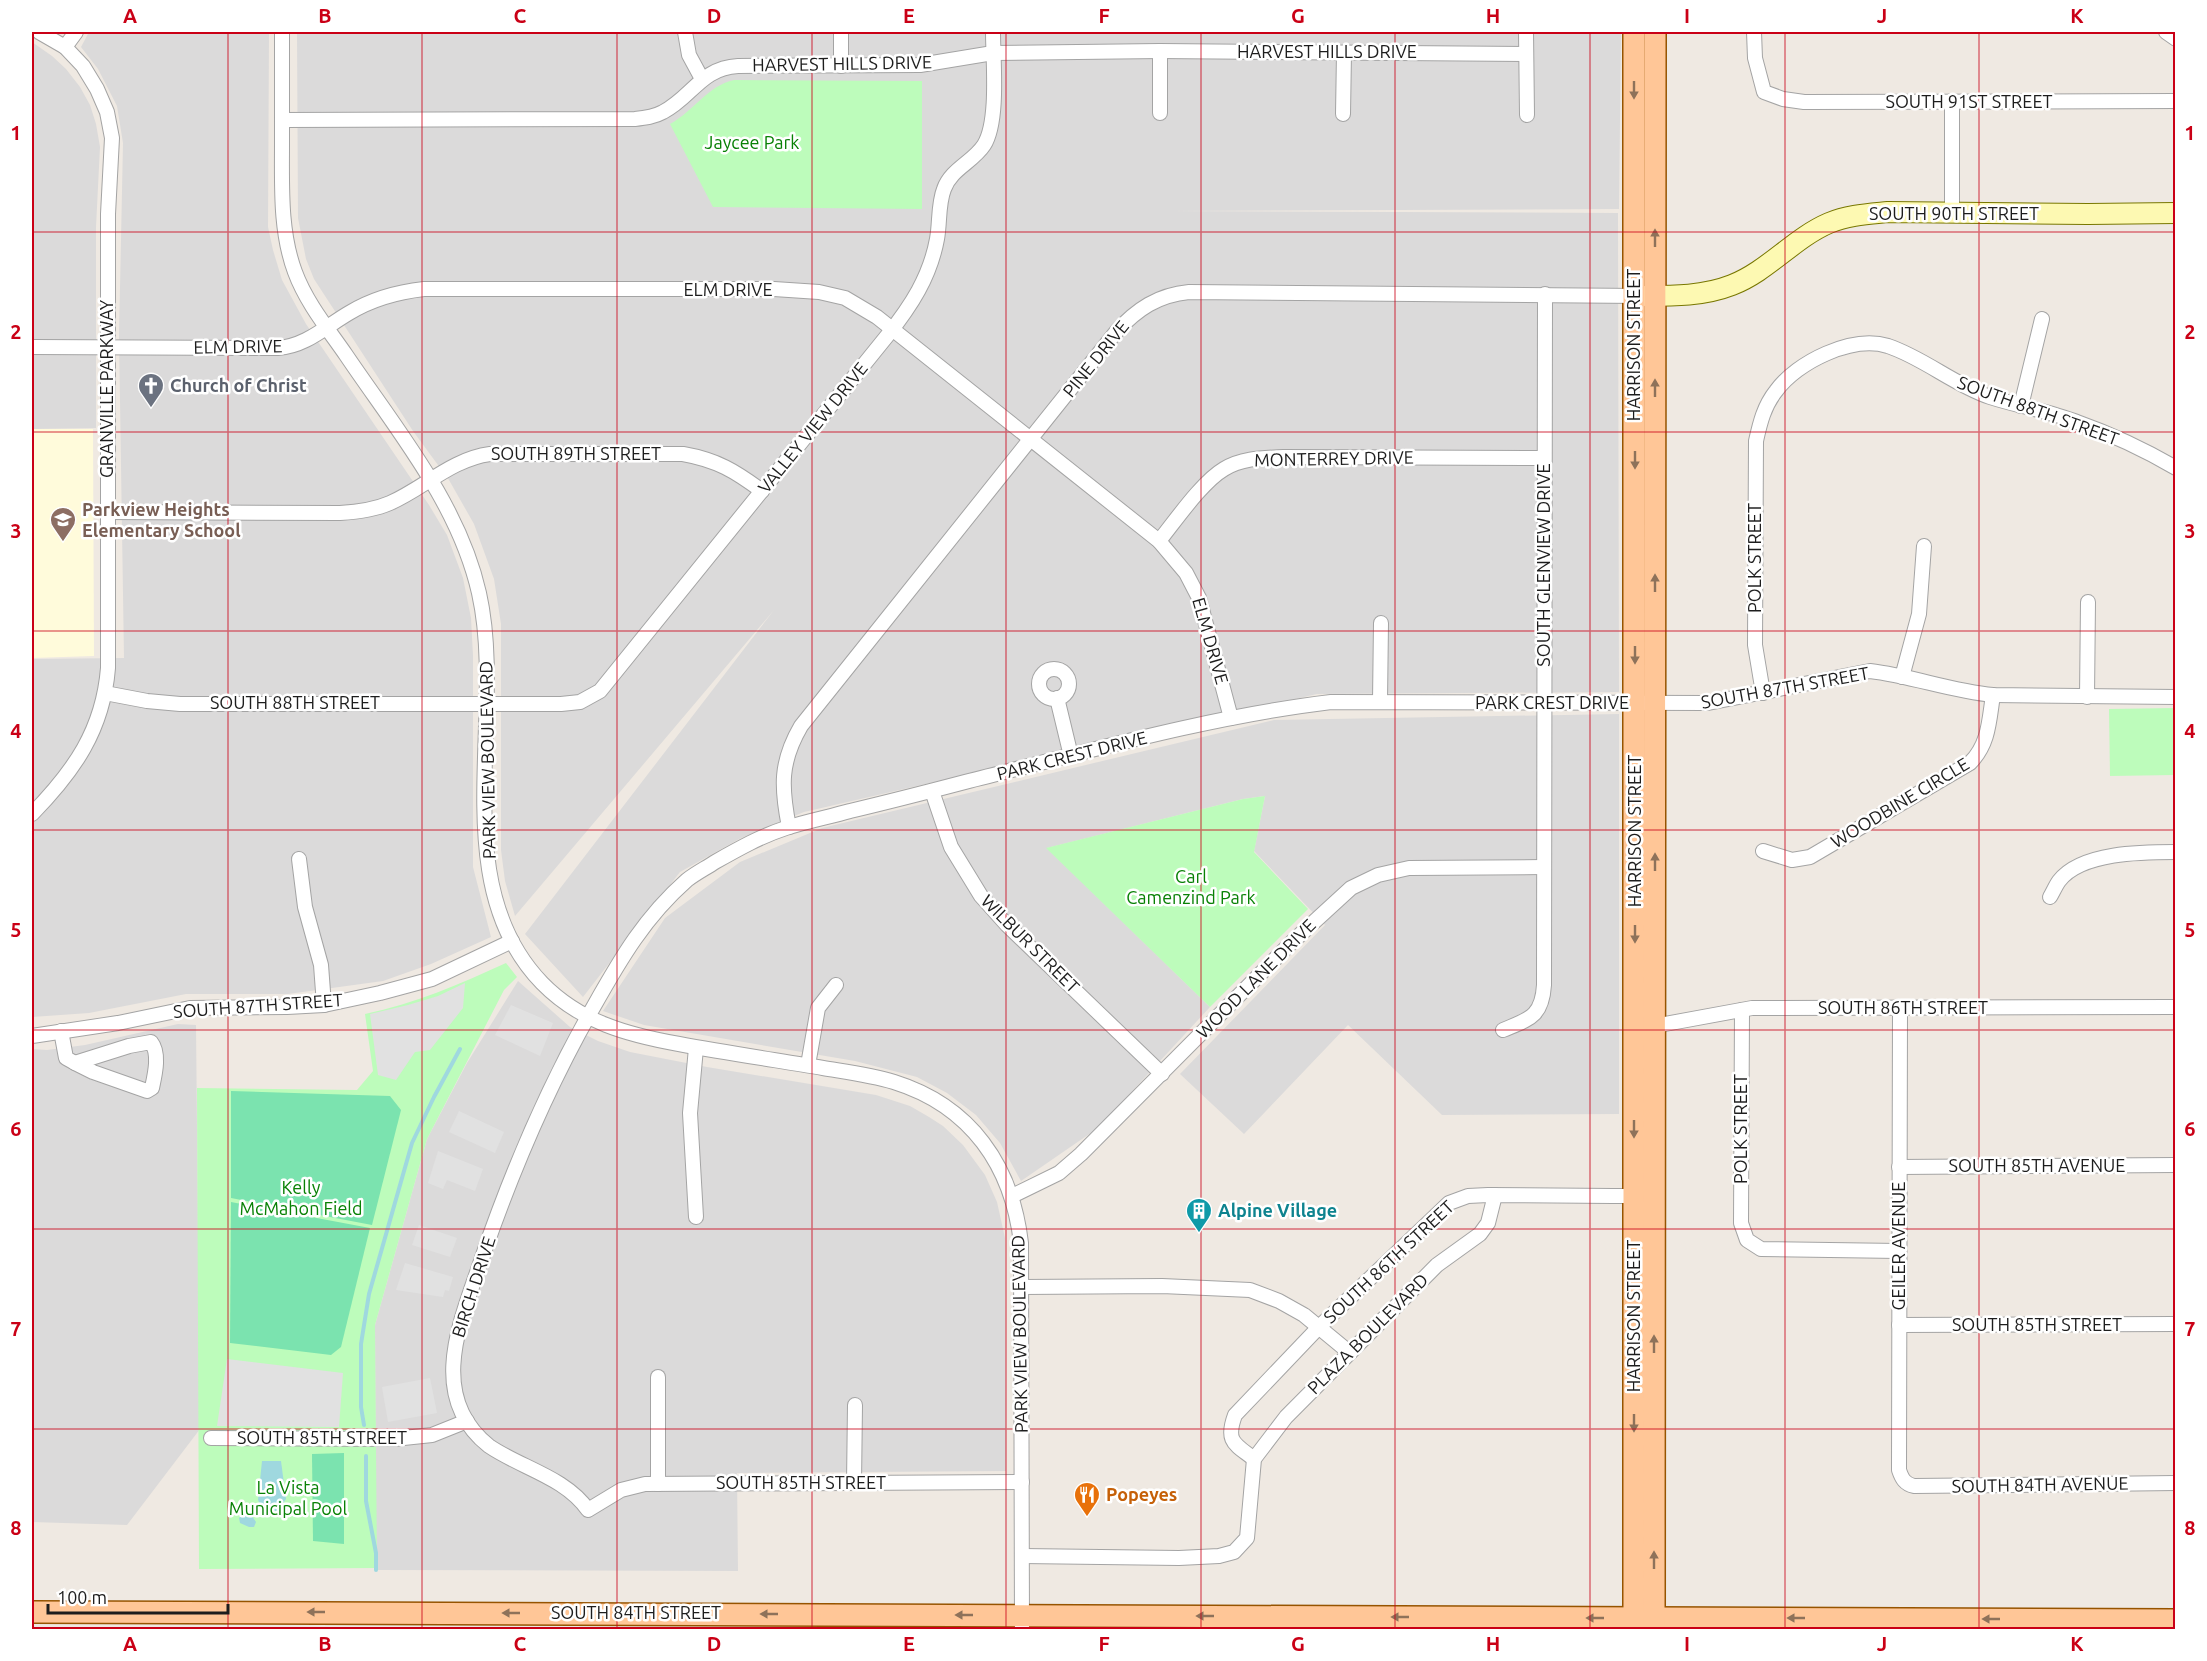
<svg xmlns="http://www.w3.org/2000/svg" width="2207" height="1661" viewBox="0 0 2207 1661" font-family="Ubuntu,sans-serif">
  <rect width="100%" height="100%" fill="#efe9e2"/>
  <g fill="#dbdada">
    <path d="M 89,32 L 269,32 L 268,227 L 273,250 L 282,280 L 306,324 L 429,505 L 447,535 L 463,578 L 471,618 L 473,656 L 473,867 L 491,937 L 431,964 L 383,981 L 288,994 L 186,994 L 89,1013 L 32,1017 L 32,659 L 124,658 L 119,336 L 123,143 L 117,106 L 98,69 L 81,47 Z"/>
    <path d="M 297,32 L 1621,32 L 1619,209 L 1171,211 L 1618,213 L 1619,692 L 1317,694 L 804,812 L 741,838 L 680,872 L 583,997 L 525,934 L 774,610 L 515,916 L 505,881 L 501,850 L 501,624 L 494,579 L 474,524 L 449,480 L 413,431 L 314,279 L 306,259 L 298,218 Z"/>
    <path d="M 32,42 L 52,56 L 66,69 L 80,87 L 90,105 L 96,124 L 100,147 L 96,227 L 96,428 L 32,429 Z"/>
    <path d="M 1619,714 L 1619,1114 L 1442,1115 L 1348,1025 L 1244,1134 L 1180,1074 L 1325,925 L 1254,851 L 1265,796 L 1243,799 L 1047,848 L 1210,1007 L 1098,1128 L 1021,1181 L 1000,1143 L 976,1115 L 947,1093 L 917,1077 L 855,1061 L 644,1025 L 603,1011 L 665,918 L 740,862 L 822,828 L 1274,720 Z"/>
    <path d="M 518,981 L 570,1027 L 598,1041 L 630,1052 L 707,1067 L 876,1095 L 910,1106 L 929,1117 L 943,1126 L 963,1145 L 985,1175 L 997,1202 L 1005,1238 L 1006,1471 L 737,1473 L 738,1571 L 376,1570 L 375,1325 L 427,1139 L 467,1063 Z"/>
    <path d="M 178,1024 L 196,1025 L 200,1429 L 127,1525 L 32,1522 L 32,1049 L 47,1050 L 85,1045 Z"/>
  </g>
  <path fill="#fffbdb" d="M 32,429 L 93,429 L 94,656 L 32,658 Z"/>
  <g fill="#bdfcbb">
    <path d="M 734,80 L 922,81 L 922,209 L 713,207 L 670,124 C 694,111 707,86 734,80 Z"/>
    <path d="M 2175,708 L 2175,775 L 2110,776 L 2109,709 Z"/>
    <path d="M 1265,796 L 1254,852 L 1308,909 L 1210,1007 L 1046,848 L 1243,799 Z"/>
    <path d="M 506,963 L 517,977 L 504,990 L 427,1139 L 375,1325 L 377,1568 L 199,1569 L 197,1088 L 357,1090 L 373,1071 L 365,1014 C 414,1004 460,984 506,963 Z"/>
  </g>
  <g fill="#7be3af">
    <path d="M 231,1091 L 390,1096 L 401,1110 L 372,1225 L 231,1198 Z"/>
    <path d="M 231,1202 L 370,1228 L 341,1347 L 331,1355 L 230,1343 Z"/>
    <path d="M 344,1453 L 344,1544 L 313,1541 L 312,1454 Z"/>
  </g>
  <g fill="#e1e1e1">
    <path d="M 465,983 L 463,1008 L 430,1050 L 415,1052 L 396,1080 L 378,1075 L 370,1014 L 408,1005 L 438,996 Z"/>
    <path d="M 511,1005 L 553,1023 L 540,1056 L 495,1035 Z"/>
    <path d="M 459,1111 L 504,1132 L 495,1153 L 449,1132 Z"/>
    <path d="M 438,1151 L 483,1169 L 475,1191 L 447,1180 L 443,1189 L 428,1183 Z"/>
    <path d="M 419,1225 L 457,1238 L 450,1257 L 412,1245 Z"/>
    <path d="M 405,1263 L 453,1277 L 449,1291 L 445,1290 L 443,1297 L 396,1290 Z"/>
    <path d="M 227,1359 L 343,1373 L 339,1427 L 217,1426 Z"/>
    <path d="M 430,1378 L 437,1413 L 388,1422 L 382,1387 Z"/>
  </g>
  <g fill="#9fd8df">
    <path d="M 262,1461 L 281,1461 L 286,1499 L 278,1511 L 264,1511 L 258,1500 Z"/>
    <path d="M 242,1515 L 252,1516 L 256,1522 L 254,1527 L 249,1527 L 240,1523 L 239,1518 Z"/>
  </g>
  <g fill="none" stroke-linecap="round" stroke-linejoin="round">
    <g stroke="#9fd8df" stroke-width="4">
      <path d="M 364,1425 L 361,1407 L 361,1344 L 369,1294 L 412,1143 L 434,1097 L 460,1049"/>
      <path d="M 366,1456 L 366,1501 L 376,1553 L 376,1570"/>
    </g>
    <defs>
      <g id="street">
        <path d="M 39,32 L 65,47"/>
        <path d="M 282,32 C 282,69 282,107 282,145 C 282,187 280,232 295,272 C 306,302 328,329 346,355 C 396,429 459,504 479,593 C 507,717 444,882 542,983 C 580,1022 628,1035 679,1044 C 727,1053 775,1060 823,1068 C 847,1072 871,1075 894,1082 C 971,1106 1012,1166 1021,1243 L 1022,1630"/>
        <path d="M 685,32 L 689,55 L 702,79"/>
        <path d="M 841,32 L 841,66"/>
        <path d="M 1526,32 L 1527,115"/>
        <path d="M 1754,32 L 1755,58 L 1764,92 L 1783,99 L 1804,102 L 2176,101"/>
        <path d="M 2166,32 L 2176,39"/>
        <path d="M 1952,101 L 1952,213"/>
        <path d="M 1160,113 L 1160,51"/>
        <path d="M 1343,114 L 1344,53"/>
        <path d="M 282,120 L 635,119 C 645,118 654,117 663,112 C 692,97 701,68 738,66 L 920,65 L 993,53 L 1160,51 L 1526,54"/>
        <path d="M 32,347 L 278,348 C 306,346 325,327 349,313 C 372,299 397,292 424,289 L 774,289 L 819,292 L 845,298 L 877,317 L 1159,541 L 1186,573 L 1199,598 L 1231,718"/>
        <path d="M 2021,406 L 2042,319"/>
        <path d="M 107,512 L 340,513 C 357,512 374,510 390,503 C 424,488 452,459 490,454 L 683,454 C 717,460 735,471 762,491"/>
        <path d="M 1159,541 C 1176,520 1202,482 1224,469 C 1242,458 1263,458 1283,457 L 1544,458"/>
        <circle cx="1054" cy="684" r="15"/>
        <path d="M 1902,677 L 1919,614 L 1924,546"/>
        <path d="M 105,693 L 147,701 L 180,704 L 561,704 L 580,702 L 600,691 L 887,336 C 911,306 930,277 937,239 C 940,223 938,204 944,189 C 951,169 973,162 984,145 C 999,121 993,61 993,32"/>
        <path d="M 1763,693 L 1755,645 L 1756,441 C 1760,423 1764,406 1776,391 C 1797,362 1852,335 1888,346 C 1924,358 1954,385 1990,397 C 2018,406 2049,411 2077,422 C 2111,434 2145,450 2176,468"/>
        <path d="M 2087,697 L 2088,602"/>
        <path d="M 1057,698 L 1071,756"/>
        <path d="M 1380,701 L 1381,623"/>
        <path d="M 932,791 L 951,847 L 981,896 L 1007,925 L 1162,1074"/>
        <path d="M 32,814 C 74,771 103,730 108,668 L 108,214 L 112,138 L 107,112 L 97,89 L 83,66 L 65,47 L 76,32"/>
        <path d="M 789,827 C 781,787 780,762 801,726 L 1116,332 C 1137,309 1158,295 1189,292 L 1640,296"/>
        <path d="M 1763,851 L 1792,860 L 1810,857 L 1970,763 C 1989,744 1989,721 1993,695"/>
        <path d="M 299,859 L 305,907 L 321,965 L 324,1005"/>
        <path d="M 2050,897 C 2053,892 2056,885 2059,881 C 2081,852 2143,852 2176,852"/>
        <path d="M 1900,1008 L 1899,1470 C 1902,1479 1905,1484 1914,1486 L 2176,1483"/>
        <path d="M 1742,1010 L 1741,1223 L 1747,1240 L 1761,1249 L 1899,1251"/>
        <path d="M 1649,1023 L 1654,1026 L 1752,1008 L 2176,1007"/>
        <path d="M 1503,1030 C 1529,1019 1542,1017 1544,985 L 1545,294"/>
        <path d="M 61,1031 L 66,1058 L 75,1063"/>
        <path d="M 32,1036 L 118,1023 L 190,1008 L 287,1007 L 324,1005 L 380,993 L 432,979 L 512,941"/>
        <path d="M 151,1042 C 160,1053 155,1074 152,1088 L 147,1091 L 93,1072 L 75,1063 L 129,1046 Z"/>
        <path d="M 808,1065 L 818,1008 L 836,985"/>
        <path d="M 1899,1167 L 2176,1165"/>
        <path d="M 1012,1196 L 1059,1173 L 1081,1154 L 1291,943 L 1351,888 L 1378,875 L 1409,868 L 1544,867"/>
        <path d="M 696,1217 L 690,1113 L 696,1048"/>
        <path d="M 1022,1287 L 1162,1286 L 1250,1290 L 1279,1301 L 1304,1315 L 1350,1353"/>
        <path d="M 1899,1325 L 2176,1324"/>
        <path d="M 211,1438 L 394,1439 L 432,1435 L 467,1421"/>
        <path d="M 1254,1459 C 1235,1444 1225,1442 1235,1415 L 1319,1327 L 1449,1203 L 1468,1196 L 1488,1195 L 1613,1196 L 1634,1196 L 1639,1200"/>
        <path d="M 1022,1482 L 645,1484 L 621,1490 L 588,1510 C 565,1477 521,1468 489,1446 C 426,1396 461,1320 482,1258 C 512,1171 548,1086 594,1006 C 621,958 645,917 687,880 C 696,873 706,868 715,862 C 738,849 761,836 786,828 C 807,821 829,817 850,811 C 888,802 927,792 965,782 C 1086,752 1207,717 1331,702 L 1708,703 L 1870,671 C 1912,676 1951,691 1993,695 L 2176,697"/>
        <path d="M 854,1483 L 855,1405"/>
        <path d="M 658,1484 L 658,1377"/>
        <path d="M 1022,1556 L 1179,1558 L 1219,1556 L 1234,1552 L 1247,1538 L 1254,1459 L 1286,1417 L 1437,1265 L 1480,1234 L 1488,1223 L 1495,1195"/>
      </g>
      <path id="secondary" d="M 1645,296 C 1674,296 1704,296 1732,285 C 1768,271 1794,238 1829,223 C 1848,215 1868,214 1888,212 L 2088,214 L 2176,213"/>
      <g id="primary">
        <path d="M 32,1612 L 2176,1620"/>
        <path d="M 1634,1630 L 1634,32"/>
        <path d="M 1654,1630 L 1655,32"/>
      </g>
    </defs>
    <use href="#street" stroke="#a4a4a4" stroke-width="16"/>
    <use href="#secondary" stroke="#787700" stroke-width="22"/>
    <use href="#primary" stroke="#965400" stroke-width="24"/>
    <use href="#street" stroke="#fff" stroke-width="14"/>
    <use href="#secondary" stroke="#fdf9b2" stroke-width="20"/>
    <use href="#primary" stroke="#ffc697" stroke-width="21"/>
  </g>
  <defs><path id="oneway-solid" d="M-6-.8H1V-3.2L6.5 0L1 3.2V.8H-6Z" transform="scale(1.5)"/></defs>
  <g fill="#8e725a">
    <use href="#oneway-solid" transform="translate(1634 90) rotate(90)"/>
    <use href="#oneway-solid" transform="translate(1655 238) rotate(-90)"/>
    <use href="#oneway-solid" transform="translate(1655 388) rotate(-90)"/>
    <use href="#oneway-solid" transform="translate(1635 460) rotate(90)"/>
    <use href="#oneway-solid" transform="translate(1655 583) rotate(-90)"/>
    <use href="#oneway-solid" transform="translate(1635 655) rotate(90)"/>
    <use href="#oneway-solid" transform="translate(1655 862) rotate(-90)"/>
    <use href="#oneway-solid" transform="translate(1635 934) rotate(90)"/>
    <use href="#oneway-solid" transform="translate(1634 1129) rotate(90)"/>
    <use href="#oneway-solid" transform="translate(1654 1344) rotate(-90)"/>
    <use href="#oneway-solid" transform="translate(1634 1423) rotate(90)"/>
    <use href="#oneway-solid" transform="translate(1654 1560) rotate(-90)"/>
    <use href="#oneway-solid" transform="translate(316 1612) rotate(-180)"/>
    <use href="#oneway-solid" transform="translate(511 1613) rotate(-180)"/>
    <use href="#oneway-solid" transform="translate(769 1614) rotate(-180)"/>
    <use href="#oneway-solid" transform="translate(964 1615) rotate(-180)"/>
    <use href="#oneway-solid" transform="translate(1205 1616) rotate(-180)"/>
    <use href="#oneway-solid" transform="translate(1400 1617) rotate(-180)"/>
    <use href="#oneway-solid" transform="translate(1595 1618) rotate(180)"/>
    <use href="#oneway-solid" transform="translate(1796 1618) rotate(-180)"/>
    <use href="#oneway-solid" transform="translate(1991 1619) rotate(-180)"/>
  </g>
  <path fill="none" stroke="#ca0016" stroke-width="1.5" stroke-opacity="0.55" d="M 228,32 L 228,1630M 422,32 L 422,1630M 617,32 L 617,1630M 812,32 L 812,1630M 1006,32 L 1006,1630M 1201,32 L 1201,1630M 1395,32 L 1395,1630M 1590,32 L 1590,1630M 1785,32 L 1785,1630M 1979,32 L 1979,1630M 32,232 L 2176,232M 32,432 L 2176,432M 32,631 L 2176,631M 32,830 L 2176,830M 32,1030 L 2176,1030M 32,1229 L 2176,1229M 32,1429 L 2176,1429"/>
  <defs>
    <symbol id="church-pin" viewBox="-11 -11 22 30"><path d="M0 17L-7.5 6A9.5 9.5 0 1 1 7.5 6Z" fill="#6b7280" stroke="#fff"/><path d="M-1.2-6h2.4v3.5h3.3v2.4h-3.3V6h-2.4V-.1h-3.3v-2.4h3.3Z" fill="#fff"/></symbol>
    <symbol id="school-pin" viewBox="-11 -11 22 30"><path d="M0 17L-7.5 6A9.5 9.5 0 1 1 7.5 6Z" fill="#8d6e63" stroke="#fff"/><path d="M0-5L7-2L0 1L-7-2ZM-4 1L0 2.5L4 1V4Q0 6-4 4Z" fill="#fff"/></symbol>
    <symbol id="building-pin" viewBox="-11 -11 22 30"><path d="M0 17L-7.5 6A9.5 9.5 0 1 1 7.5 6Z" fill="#0f9aa8" stroke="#fff"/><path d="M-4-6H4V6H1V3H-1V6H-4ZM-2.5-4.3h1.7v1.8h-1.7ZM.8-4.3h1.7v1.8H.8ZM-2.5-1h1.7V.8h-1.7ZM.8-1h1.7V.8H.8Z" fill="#fff"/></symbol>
    <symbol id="restaurant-pin" viewBox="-11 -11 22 30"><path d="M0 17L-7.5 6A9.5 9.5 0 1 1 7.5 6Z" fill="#e8710a" stroke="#fff"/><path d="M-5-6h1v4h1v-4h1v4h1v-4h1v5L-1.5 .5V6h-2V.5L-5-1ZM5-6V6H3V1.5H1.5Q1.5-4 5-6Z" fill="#fff"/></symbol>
  </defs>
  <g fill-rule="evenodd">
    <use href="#church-pin" x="136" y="371" width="30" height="40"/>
    <use href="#school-pin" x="48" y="505" width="30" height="40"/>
    <use href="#building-pin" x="1184" y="1196" width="30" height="40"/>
    <use href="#restaurant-pin" x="1072" y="1480" width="30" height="40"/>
  </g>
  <g text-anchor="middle" stroke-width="5" stroke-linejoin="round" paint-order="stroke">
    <g font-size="18" fill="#1d1d1d" stroke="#fff">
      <text x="1327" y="58">HARVEST HILLS DRIVE</text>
      <text transform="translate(842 64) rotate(-1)" y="6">HARVEST HILLS DRIVE</text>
      <text x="1969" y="108">SOUTH 91ST STREET</text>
      <text x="1954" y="220">SOUTH 90TH STREET</text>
      <text x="728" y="296">ELM DRIVE</text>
      <text transform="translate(1634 345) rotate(-90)" y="6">HARRISON STREET</text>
      <text transform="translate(238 347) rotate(-1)" y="6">ELM DRIVE</text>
      <text transform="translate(1096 359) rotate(-51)" y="6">PINE DRIVE</text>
      <text transform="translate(107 389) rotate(-90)" y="6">GRANVILLE PARKWAY</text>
      <text transform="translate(2038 411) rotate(20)" y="6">SOUTH 88TH STREET</text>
      <text transform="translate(813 428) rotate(-51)" y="6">VALLEY VIEW DRIVE</text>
      <text x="576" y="460">SOUTH 89TH STREET</text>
      <text transform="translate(1334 459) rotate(-1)" y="6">MONTERREY DRIVE</text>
      <text transform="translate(1755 558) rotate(-90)" y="6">POLK STREET</text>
      <text transform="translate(1544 565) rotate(-90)" y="6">SOUTH GLENVIEW DRIVE</text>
      <text transform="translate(1210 641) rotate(74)" y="6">ELM DRIVE</text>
      <text transform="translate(1785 688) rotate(-10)" y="6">SOUTH 87TH STREET</text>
      <text x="295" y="709">SOUTH 88TH STREET</text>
      <text x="1552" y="709">PARK CREST DRIVE</text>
      <text transform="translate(1072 756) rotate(-14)" y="6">PARK CREST DRIVE</text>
      <text transform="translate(488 760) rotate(-91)" y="6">PARK VIEW BOULEVARD</text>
      <text transform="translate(1900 803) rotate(-31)" y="6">WOODBINE CIRCLE</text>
      <text transform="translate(1635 831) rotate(-90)" y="6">HARRISON STREET</text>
      <text transform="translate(1030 944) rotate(45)" y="6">WILBUR STREET</text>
      <text transform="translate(1256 979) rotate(-45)" y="6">WOOD LANE DRIVE</text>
      <text transform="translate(258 1006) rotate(-4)" y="6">SOUTH 87TH STREET</text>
      <text x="1903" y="1014">SOUTH 86TH STREET</text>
      <text transform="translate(1741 1129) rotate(-90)" y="6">POLK STREET</text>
      <text x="2037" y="1172">SOUTH 85TH AVENUE</text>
      <text transform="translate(1899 1246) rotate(-90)" y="6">GEILER AVENUE</text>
      <text transform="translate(1389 1262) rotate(-43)" y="6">SOUTH 86TH STREET</text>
      <text transform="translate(474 1287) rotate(-72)" y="6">BIRCH DRIVE</text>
      <text transform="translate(1634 1316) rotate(-90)" y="6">HARRISON STREET</text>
      <text x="2037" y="1331">SOUTH 85TH STREET</text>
      <text transform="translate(1020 1334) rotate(-91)" y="6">PARK VIEW BOULEVARD</text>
      <text transform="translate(1368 1334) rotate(-45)" y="6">PLAZA BOULEVARD</text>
      <text x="322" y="1444">SOUTH 85TH STREET</text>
      <text x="801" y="1489">SOUTH 85TH STREET</text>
      <text transform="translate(2040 1485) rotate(-1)" y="6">SOUTH 84TH AVENUE</text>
      <text x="636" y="1619">SOUTH 84TH STREET</text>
    </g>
    <g font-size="18" fill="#088105" stroke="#fff">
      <text x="752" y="149">Jaycee Park</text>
      <text x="1191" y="883">Carl<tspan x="1191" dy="21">Camenzind Park</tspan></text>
      <text x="301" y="1194">Kelly<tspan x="301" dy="21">McMahon Field</tspan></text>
      <text x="288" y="1494">La Vista<tspan x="288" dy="21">Municipal Pool</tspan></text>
    </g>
    <g font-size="18" font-weight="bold" fill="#5b616d" stroke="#fff" text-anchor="start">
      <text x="170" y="392">Church of Christ</text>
    </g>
    <g font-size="18" font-weight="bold" fill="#785e54" stroke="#fff" text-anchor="start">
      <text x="82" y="516">Parkview Heights<tspan x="82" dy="21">Elementary School</tspan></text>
    </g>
    <g font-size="18" font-weight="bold" fill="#0d838f" stroke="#fff" text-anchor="start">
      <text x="1218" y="1217">Alpine Village</text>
    </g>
    <g font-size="18" font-weight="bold" fill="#c56008" stroke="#fff" text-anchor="start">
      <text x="1106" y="1501">Popeyes</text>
    </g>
  </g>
  <rect width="2207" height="1661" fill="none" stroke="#ffffff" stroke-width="66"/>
  <path d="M48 1604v9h180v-9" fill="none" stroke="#1d1d1d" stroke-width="3"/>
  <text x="57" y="1604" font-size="18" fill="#1d1d1d" stroke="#ffffff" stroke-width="4.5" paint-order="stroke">100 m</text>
  <rect x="33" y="33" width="2141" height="1595" fill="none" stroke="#ca0016" stroke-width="2"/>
  <g font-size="20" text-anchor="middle" font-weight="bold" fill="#ca0016">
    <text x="130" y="23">A</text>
    <text x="325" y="23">B</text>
    <text x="520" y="23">C</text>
    <text x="714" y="23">D</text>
    <text x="909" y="23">E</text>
    <text x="1104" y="23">F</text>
    <text x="1298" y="23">G</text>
    <text x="1493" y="23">H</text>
    <text x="1687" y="23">I</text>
    <text x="1882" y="23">J</text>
    <text x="2077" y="23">K</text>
    <text x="16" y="140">1</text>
    <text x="2190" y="140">1</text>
    <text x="16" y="339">2</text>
    <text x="2190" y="339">2</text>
    <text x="16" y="538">3</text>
    <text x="2190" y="538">3</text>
    <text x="16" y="738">4</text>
    <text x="2190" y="738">4</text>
    <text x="16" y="937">5</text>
    <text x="2190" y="937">5</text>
    <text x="16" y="1136">6</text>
    <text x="2190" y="1136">6</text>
    <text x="16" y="1336">7</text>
    <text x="2190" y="1336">7</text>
    <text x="16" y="1535">8</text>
    <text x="2190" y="1535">8</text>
    <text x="130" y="1651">A</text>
    <text x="325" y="1651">B</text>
    <text x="520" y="1651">C</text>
    <text x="714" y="1651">D</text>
    <text x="909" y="1651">E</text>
    <text x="1104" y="1651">F</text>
    <text x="1298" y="1651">G</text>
    <text x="1493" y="1651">H</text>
    <text x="1687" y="1651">I</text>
    <text x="1882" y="1651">J</text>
    <text x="2077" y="1651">K</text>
  </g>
</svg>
